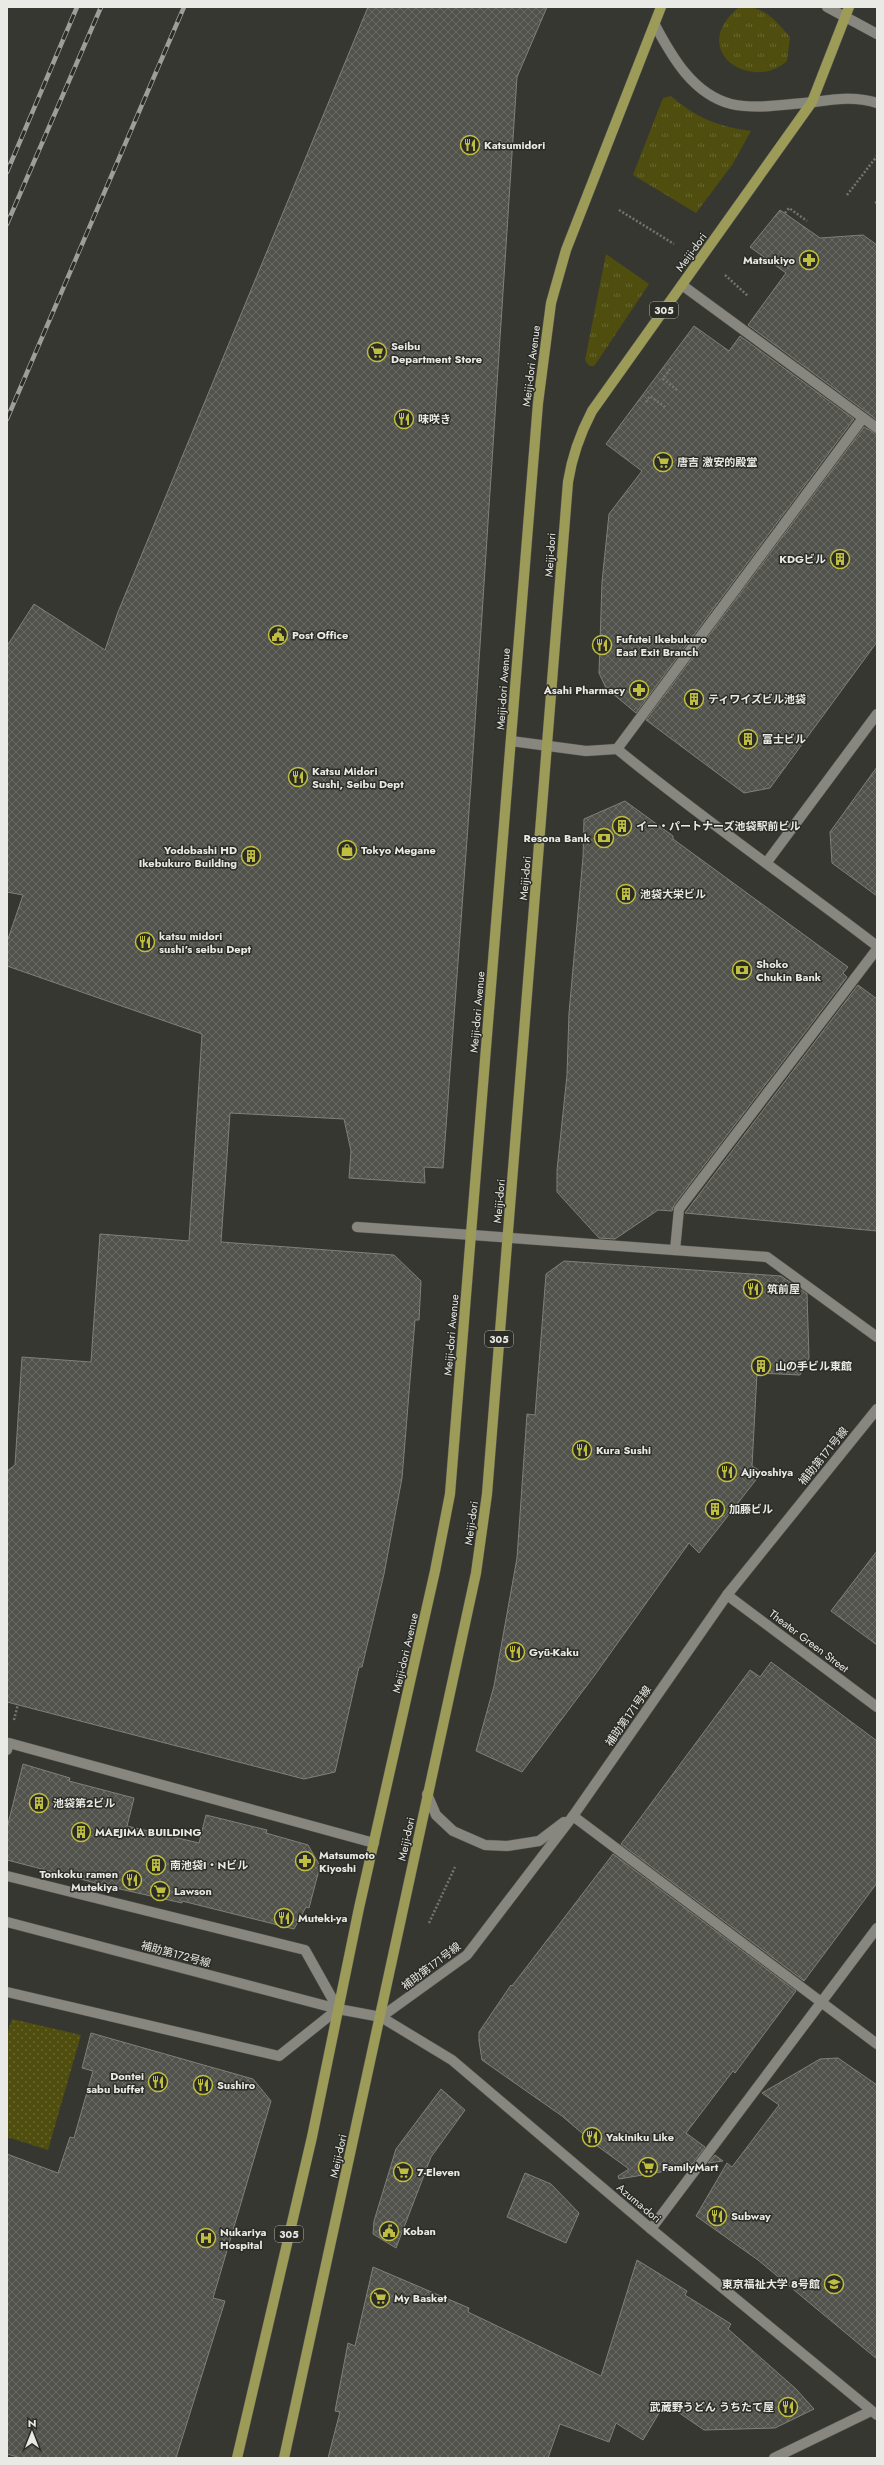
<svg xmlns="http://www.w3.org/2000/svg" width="884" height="2465" viewBox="0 0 884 2465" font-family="Jost,'Noto Sans JP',sans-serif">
  <defs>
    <pattern id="grass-tufts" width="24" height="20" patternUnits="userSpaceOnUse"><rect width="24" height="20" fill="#4f4e0e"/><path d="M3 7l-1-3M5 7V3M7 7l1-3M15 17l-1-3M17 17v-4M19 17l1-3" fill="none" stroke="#686831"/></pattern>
    <pattern id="park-dots" width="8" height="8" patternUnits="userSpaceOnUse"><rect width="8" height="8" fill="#4f4e0e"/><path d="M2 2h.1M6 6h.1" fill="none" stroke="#686831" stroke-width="1.8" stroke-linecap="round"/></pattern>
    <pattern id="building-cross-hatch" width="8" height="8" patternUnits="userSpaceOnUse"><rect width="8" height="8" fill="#51524b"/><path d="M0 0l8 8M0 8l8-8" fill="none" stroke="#6a6b65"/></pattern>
  </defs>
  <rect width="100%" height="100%" fill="#363731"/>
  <g fill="url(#grass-tufts)">
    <path d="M 739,7 C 763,4 776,21 790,37 L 787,61 C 752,93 686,51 739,7 Z"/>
    <path d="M 671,96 C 698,119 717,126 751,131 L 732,165 L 696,213 L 633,175 L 663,98 Z"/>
    <path d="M 606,254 L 649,284 L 599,359 L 594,366 L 589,366 L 585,360 Z"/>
  </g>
  <path fill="url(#park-dots)" d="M 12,2019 L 81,2035 L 48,2150 L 7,2137 L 7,2034 Z"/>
  <g fill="url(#building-cross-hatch)" stroke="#808079">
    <path d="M 368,7 L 547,7 L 517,77 L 471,784 L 443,1168 L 424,1167 L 425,1183 L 349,1178 L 351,1151 L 344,1119 L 230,1113 L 221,1242 L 394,1255 L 421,1281 L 419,1320 L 415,1320 L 402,1478 L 384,1574 L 362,1667 L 359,1667 L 335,1772 L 304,1779 L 7,1702 L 7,1471 L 15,1465 L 22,1357 L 91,1362 L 100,1234 L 189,1241 L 202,1034 L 7,966 L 7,942 L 23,895 L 7,892 L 7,646 L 34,604 L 105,650 L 118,612 Z"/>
    <path d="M 780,210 L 820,238 L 863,235 L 877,245 L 877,420 L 748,325 L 786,273 L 750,247 Z"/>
    <path d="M 694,326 L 729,351 L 740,336 L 854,419 L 636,713 L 606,688 L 599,673 L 602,582 L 609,514 L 642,471 L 606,444 Z"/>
    <path d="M 864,427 L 877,434 L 877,642 L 770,788 L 744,793 L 646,720 Z"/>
    <path d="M 877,767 L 877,896 L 832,863 L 830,832 Z"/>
    <path d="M 625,801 L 673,836 L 673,839 L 848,967 L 843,973 L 847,977 L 674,1205 L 672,1211 L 658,1210 L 615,1239 L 599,1238 L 557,1192 L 557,1170 L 567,1075 L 569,1013 L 583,857 L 584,819 Z"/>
    <path d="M 858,985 L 877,999 L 877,1231 L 685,1213 Z"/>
    <path d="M 564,1261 L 781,1276 L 807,1294 L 809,1358 L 800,1375 L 757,1373 L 752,1466 L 762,1472 L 699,1553 L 689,1543 L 594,1676 L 522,1772 L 476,1751 L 494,1686 L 517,1558 L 527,1414 L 535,1415 L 546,1274 Z"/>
    <path d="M 877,1551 L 877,1645 L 831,1611 Z"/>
    <path d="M 771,1662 L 877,1741 L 877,1883 L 804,1981 L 621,1844 L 750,1670 L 760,1677 Z"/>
    <path d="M 23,1764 L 70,1778 L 69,1781 L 134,1798 L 127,1826 L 199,1843 L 206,1815 L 267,1830 L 266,1833 L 308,1845 L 320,1866 L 309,1908 L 306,1907 L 294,1929 L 182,1901 L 182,1903 L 111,1887 L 7,1860 L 7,1828 Z"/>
    <path d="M 613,1854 L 796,1991 L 735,2073 L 733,2071 L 686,2133 L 705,2147 L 690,2167 L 619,2179 L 618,2176 L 629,2169 L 596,2145 L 562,2116 L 482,2060 L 479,2041 L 479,2032 L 511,1985 L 512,1986 Z"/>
    <path d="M 91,2033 L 253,2079 L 271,2101 L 213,2298 L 225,2301 L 176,2458 L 21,2458 L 7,2454 L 7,2154 L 58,2173 L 70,2137 L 74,2138 L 93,2071 L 82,2068 Z"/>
    <path d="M 838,2058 L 877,2085 L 877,2359 L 758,2260 L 696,2216 L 727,2163 L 732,2167 L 779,2105 L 762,2093 L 820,2059 Z"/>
    <path d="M 441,2089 L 465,2110 L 431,2157 L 396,2248 L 373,2234 L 374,2221 L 396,2149 Z"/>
    <path d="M 715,2155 L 723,2161 L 708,2163 Z"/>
    <path d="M 525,2173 L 551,2184 L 579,2213 L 566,2243 L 507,2217 Z"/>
    <path d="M 637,2260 L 687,2291 L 685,2295 L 731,2324 L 728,2329 L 796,2389 L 814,2409 L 775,2428 L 704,2430 L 665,2403 L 643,2440 L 616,2423 L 609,2442 L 560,2424 L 548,2458 L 328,2458 L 340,2412 L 335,2411 L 348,2343 L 355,2346 L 373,2267 L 469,2308 L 468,2312 L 601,2376 Z"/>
  </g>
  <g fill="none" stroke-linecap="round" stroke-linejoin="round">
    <defs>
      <g id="service">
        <path d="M 357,1227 L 472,1235"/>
        <path d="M 774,2458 L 871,2411"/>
      </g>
      <g id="minor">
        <path d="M 682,285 L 877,428"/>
        <path d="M 511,741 L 586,751 L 617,749 C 701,818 791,880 877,946"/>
        <path d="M 617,749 L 863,418"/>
        <path d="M 767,862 L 877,714"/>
        <path d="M 472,1235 L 767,1257 L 877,1337"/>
        <path d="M 675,1250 L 679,1209 L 877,949"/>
        <path d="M 727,1595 L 877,1707"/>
        <path d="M 7,1750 L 9,1743 L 374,1843"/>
        <path d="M 573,1816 L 877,2044"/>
        <path d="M 7,1876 L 305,1950 L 338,2009 L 279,2056 L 7,1992"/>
        <path d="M 381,2017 L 452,2060 L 651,2229 L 877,2415"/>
        <path d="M 651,2229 L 877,1928"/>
      </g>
      <g id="tertiary">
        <path d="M 827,7 L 877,34"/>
        <path d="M 655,25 C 672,57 693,94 731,104 C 756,110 788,104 814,102 C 836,99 856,96 877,103"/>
        <path d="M 427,1794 L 436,1815 L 453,1831 L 485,1845 L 507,1846 L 539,1841 L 564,1822"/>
        <path d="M 7,1922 L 338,2009 L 381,2017 L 467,1955 L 573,1816 L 727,1595 L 877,1409"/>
      </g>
      <g id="primary">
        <path d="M 237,2458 L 312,2137 L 359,1908 L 435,1571 L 450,1494 L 538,403 L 551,303 L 566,250 L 661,7"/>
        <path d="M 284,2458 L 476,1573 L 487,1494 L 568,482 C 572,456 580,434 592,411 L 812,102 L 849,7"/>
      </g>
    </defs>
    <use href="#service" stroke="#53534e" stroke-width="11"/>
    <use href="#minor" stroke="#53534e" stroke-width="11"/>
    <use href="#tertiary" stroke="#53534e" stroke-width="11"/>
    <use href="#primary" stroke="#53534e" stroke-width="11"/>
    <g stroke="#74756f" stroke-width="2.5" stroke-dasharray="2 2" stroke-linecap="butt">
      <path d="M 847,195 L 877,156"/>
      <path d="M 875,203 L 877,202"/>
      <path d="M 619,210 L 674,244"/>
      <path d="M 785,213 L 789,208 L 807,221"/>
      <path d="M 725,275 L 748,296"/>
      <path d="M 670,369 L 663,379 L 677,390"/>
      <path d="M 646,402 L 650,396 L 665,407"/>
      <path d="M 14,1720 L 18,1704"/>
      <path d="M 429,1923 L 455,1867"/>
    </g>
    <use href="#service" stroke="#878780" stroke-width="10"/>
    <use href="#minor" stroke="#878780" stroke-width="10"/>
    <use href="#tertiary" stroke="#878780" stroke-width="10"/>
    <use href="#primary" stroke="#9c9b57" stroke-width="10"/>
    <defs>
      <g id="rail">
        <path d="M 7,172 L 77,7"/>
        <path d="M 7,224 L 101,7"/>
        <path d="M 7,419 L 184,7"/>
      </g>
    </defs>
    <use href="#rail" stroke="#9d9e99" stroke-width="4.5"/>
    <use href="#rail" stroke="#2c2c27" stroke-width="3" stroke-dasharray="9" stroke-linecap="butt"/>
  </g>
  <defs>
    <symbol id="restaurant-ring" viewBox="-11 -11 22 22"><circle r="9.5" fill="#2c2c27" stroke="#bfbe41" stroke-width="1.5"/><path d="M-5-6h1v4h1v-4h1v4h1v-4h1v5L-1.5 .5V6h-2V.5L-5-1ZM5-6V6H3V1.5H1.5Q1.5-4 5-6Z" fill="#bfbe41"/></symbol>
    <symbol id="pharmacy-ring" viewBox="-11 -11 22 22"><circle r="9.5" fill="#2c2c27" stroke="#bfbe41" stroke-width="1.5"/><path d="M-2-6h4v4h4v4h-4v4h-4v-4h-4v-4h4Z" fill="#bfbe41"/></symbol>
    <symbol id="supermarket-ring" viewBox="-11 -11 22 22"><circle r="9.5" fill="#2c2c27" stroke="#bfbe41" stroke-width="1.5"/><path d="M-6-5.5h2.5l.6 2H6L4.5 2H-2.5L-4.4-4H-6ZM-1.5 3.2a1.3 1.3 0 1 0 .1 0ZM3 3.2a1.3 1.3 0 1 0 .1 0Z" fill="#bfbe41"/></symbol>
    <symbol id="building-ring" viewBox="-11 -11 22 22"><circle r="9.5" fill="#2c2c27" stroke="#bfbe41" stroke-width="1.5"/><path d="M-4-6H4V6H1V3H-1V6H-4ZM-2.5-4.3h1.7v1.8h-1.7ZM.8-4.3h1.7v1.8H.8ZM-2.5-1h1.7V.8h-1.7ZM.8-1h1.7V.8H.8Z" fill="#bfbe41"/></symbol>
    <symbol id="civic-ring" viewBox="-11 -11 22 22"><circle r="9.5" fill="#2c2c27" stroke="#bfbe41" stroke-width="1.5"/><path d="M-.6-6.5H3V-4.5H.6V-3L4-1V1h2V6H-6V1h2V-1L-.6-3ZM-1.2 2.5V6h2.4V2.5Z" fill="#bfbe41"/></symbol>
    <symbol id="bank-ring" viewBox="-11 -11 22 22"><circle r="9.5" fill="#2c2c27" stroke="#bfbe41" stroke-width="1.5"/><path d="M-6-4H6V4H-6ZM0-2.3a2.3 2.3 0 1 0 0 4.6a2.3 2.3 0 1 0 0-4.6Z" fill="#bfbe41"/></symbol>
    <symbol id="shop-ring" viewBox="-11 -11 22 22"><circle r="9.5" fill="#2c2c27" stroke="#bfbe41" stroke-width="1.5"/><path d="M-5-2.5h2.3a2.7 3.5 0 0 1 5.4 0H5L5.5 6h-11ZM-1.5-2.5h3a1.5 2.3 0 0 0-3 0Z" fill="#bfbe41"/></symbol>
    <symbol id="hospital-ring" viewBox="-11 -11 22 22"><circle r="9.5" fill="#2c2c27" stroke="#bfbe41" stroke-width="1.5"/><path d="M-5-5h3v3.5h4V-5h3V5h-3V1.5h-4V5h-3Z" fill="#bfbe41"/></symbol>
    <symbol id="university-ring" viewBox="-11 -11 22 22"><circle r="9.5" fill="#2c2c27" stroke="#bfbe41" stroke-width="1.5"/><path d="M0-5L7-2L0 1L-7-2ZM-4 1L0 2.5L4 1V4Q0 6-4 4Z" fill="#bfbe41"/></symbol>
  </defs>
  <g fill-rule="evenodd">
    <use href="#restaurant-ring" x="459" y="134" width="22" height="22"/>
    <use href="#pharmacy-ring" x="798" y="249" width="22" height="22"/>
    <use href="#supermarket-ring" x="366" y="341" width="22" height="22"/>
    <use href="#restaurant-ring" x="393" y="408" width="22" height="22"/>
    <use href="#supermarket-ring" x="652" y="451" width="22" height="22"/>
    <use href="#building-ring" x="829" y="548" width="22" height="22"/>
    <use href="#civic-ring" x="267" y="624" width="22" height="22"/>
    <use href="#restaurant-ring" x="591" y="634" width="22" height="22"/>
    <use href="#pharmacy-ring" x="628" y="679" width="22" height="22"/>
    <use href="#building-ring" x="683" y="688" width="22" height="22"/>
    <use href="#building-ring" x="737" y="728" width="22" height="22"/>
    <use href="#restaurant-ring" x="287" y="766" width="22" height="22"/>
    <use href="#building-ring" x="611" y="815" width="22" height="22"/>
    <use href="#bank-ring" x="593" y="827" width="22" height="22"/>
    <use href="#shop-ring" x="336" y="839" width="22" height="22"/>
    <use href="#building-ring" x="240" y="845" width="22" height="22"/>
    <use href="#building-ring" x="615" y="883" width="22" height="22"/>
    <use href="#restaurant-ring" x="134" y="931" width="22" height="22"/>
    <use href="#bank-ring" x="731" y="959" width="22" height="22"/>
    <use href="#restaurant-ring" x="742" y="1278" width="22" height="22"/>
    <use href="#building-ring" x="750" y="1355" width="22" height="22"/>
    <use href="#restaurant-ring" x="571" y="1439" width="22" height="22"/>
    <use href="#restaurant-ring" x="716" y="1461" width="22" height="22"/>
    <use href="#building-ring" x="704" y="1498" width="22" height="22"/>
    <use href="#restaurant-ring" x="504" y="1641" width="22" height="22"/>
    <use href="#building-ring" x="28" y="1792" width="22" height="22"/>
    <use href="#building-ring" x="70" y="1821" width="22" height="22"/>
    <use href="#pharmacy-ring" x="294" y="1850" width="22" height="22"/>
    <use href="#building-ring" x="145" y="1854" width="22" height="22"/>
    <use href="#restaurant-ring" x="121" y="1869" width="22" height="22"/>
    <use href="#supermarket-ring" x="149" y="1880" width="22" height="22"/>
    <use href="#restaurant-ring" x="273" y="1907" width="22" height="22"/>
    <use href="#restaurant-ring" x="147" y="2071" width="22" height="22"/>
    <use href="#restaurant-ring" x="192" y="2074" width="22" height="22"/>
    <use href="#restaurant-ring" x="581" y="2126" width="22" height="22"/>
    <use href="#supermarket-ring" x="637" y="2156" width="22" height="22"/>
    <use href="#supermarket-ring" x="392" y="2161" width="22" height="22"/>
    <use href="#restaurant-ring" x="706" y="2205" width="22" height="22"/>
    <use href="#civic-ring" x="378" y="2220" width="22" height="22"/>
    <use href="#hospital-ring" x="195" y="2227" width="22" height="22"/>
    <use href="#university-ring" x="823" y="2273" width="22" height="22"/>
    <use href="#supermarket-ring" x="369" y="2287" width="22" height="22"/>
    <use href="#restaurant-ring" x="777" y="2396" width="22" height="22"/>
  </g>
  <g text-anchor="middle" stroke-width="3" stroke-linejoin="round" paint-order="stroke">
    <g fill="#2c2c27" stroke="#b0b0ac" stroke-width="1">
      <rect x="650" y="302" width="28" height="16" rx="3"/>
      <rect x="485" y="1331" width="28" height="16" rx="3"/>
      <rect x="275" y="2226" width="28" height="16" rx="3"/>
    </g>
    <g font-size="10" font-weight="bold" fill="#e9e9e5">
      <text x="664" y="314">305</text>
      <text x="499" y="1343">305</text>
      <text x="289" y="2238">305</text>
    </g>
    <g font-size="11" font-weight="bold" fill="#e9e9e5" stroke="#2c2c27" text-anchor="start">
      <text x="484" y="149">Katsumidori</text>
      <text x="795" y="264" text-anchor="end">Matsukiyo</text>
      <text x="391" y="350">Seibu<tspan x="391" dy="13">Department Store</tspan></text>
      <text x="418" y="423">味咲き</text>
      <text x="677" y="466">唐吉 激安的殿堂</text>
      <text x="826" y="563" text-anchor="end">KDGビル</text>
      <text x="292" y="639">Post Office</text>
      <text x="616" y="643">Fufutei Ikebukuro<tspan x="616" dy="13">East Exit Branch</tspan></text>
      <text x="625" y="694" text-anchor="end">Asahi Pharmacy</text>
      <text x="708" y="703">ティワイズビル池袋</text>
      <text x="762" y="743">富士ビル</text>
      <text x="312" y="775">Katsu Midori<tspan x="312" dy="13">Sushi, Seibu Dept</tspan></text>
      <text x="636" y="830">イー・パートナーズ池袋駅前ビル</text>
      <text x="590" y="842" text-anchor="end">Resona Bank</text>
      <text x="237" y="854" text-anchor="end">Yodobashi HD<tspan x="237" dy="13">Ikebukuro Building</tspan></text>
      <text x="361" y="854">Tokyo Megane</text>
      <text x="640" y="898">池袋大栄ビル</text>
      <text x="159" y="940">katsu midori<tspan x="159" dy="13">sushi’s seibu Dept</tspan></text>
      <text x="756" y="968">Shoko<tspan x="756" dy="13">Chukin Bank</tspan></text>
      <text x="767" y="1293">筑前屋</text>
      <text x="775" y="1370">山の手ビル東館</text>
      <text x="596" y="1454">Kura Sushi</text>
      <text x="741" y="1476">Ajiyoshiya</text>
      <text x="729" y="1513">加藤ビル</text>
      <text x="529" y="1656">Gyū-Kaku</text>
      <text x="53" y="1807">池袋第2ビル</text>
      <text x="95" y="1836">MAEJIMA BUILDING</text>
      <text x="319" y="1859">Matsumoto<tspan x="319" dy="13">Kiyoshi</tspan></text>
      <text x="170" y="1869">南池袋I・Nビル</text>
      <text x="118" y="1878" text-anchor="end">Tonkoku ramen<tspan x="118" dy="13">Mutekiya</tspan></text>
      <text x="174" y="1895">Lawson</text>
      <text x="298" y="1922">Muteki-ya</text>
      <text x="144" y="2080" text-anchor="end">Dontei<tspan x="144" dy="13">sabu buffet</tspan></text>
      <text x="217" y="2089">Sushiro</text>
      <text x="606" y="2141">Yakiniku Like</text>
      <text x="662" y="2171">FamilyMart</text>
      <text x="417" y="2176">7-Eleven</text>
      <text x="731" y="2220">Subway</text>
      <text x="403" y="2235">Koban</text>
      <text x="220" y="2236">Nukariya<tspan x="220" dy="13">Hospital</tspan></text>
      <text x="820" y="2288" text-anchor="end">東京福祉大学 8号館</text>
      <text x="394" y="2302">My Basket</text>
      <text x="774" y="2411" text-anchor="end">武蔵野うどん うちたて屋</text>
    </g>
    <g font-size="11" fill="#e9e9e5" stroke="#2c2c27">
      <text transform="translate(691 252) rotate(-54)" y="4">Meiji-dori</text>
      <text transform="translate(531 366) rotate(-83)" y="4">Meiji-dori Avenue</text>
      <text transform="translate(550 555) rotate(-86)" y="4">Meiji-dori</text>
      <text transform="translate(503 689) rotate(-86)" y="4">Meiji-dori Avenue</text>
      <text transform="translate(525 878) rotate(-85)" y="4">Meiji-dori</text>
      <text transform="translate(477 1012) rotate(-85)" y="4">Meiji-dori Avenue</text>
      <text transform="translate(499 1201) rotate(-85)" y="4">Meiji-dori</text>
      <text transform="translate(451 1335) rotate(-85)" y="4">Meiji-dori Avenue</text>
      <text transform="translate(823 1456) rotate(-51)" y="4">補助第171号線</text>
      <text transform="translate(471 1523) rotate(-82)" y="4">Meiji-dori</text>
      <text transform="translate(809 1641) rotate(37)" y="4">Theater Green Street</text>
      <text transform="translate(405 1653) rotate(-77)" y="4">Meiji-dori Avenue</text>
      <text transform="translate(628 1716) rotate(-55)" y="4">補助第171号線</text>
      <text transform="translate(406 1839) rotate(-78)" y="4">Meiji-dori</text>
      <text transform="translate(176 1954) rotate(15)" y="4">補助第172号線</text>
      <text transform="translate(431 1966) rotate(-37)" y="4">補助第171号線</text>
      <text transform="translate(338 2156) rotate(-78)" y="4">Meiji-dori</text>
      <text transform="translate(639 2203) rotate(40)" y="4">Azuma-dori</text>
    </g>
  </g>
  <rect width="884" height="2465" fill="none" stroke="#e9e9e5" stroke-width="16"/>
  <g transform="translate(32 2433)" stroke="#2c2c27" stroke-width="3" paint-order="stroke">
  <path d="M0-3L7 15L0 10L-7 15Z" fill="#e9e9e5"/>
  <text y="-6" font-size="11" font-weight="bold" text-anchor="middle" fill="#e9e9e5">N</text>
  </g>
</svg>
